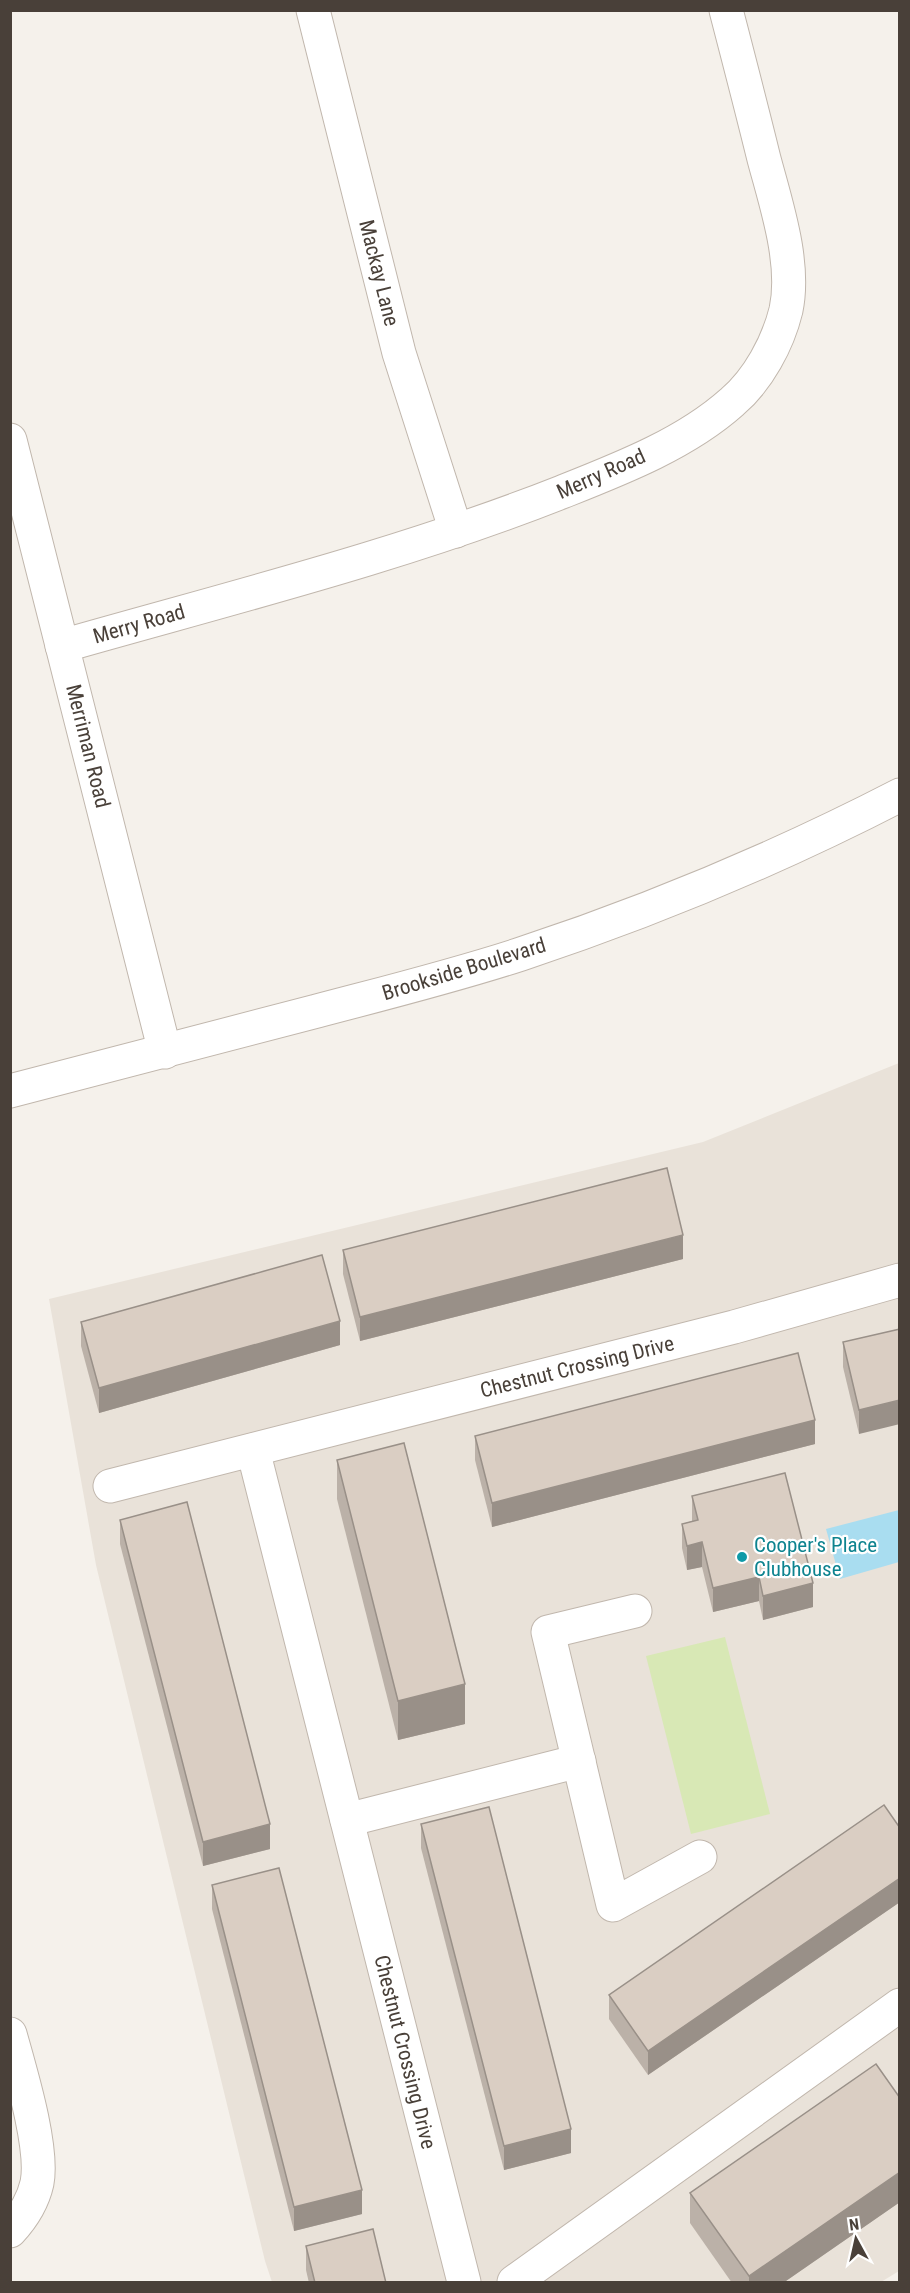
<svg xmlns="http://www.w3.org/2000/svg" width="910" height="2293" viewBox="0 0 910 2293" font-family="'Roboto Condensed',sans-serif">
  <rect width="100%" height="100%" fill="#f5f1eb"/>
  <path fill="#e9e2d9" d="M 899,1063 L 899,2271 L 881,2282 L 272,2282 L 265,2261 L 96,1565 L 49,1299 L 703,1142 Z"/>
  <path fill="#d8e8b5" d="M 725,1637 L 770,1814 L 691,1834 L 646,1656 Z"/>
  <path fill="#a9ddf0" d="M 899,1510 L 899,1562 L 840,1579 L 826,1529 Z"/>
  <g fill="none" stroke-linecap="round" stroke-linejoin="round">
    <defs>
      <g id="minor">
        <path d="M 313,10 L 399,353 L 456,531"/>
        <path d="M 10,440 L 165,1052"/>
        <path d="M 62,646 C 230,598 400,556 562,492 C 620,469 685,444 732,402 C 758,380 778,343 786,310 C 796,263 776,204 764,159 C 752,110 739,60 726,10"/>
        <path d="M 10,1091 C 113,1065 215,1038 317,1011 C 385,993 454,976 521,954 C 651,911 778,858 900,795"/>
        <path d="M 253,1450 L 464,2282"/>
        <path d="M 110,1486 L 734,1327 L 900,1280"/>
        <path d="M 635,1611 L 548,1632 L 613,1905 L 700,1857"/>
        <path d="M 347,1820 L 579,1761"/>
        <path d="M 10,2034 C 20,2070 44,2148 37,2183 C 33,2201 23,2217 10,2231"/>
        <path d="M 514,2282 L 900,2005"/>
      </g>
    </defs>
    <use href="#minor" stroke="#c1b7ad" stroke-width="35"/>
    <use href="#minor" stroke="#fff" stroke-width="33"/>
  </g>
  <g fill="#bbb1a8">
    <path d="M 343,1250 L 683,1259 L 360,1341 L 343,1274 Z"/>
    <path d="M 81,1322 L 340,1345 L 99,1413 L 81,1346 Z"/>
    <path d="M 900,1329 L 859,1434 L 843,1367 L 843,1342 Z"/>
    <path d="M 475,1436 L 815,1444 L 492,1527 L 475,1460 Z"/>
    <path d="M 337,1460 L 465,1724 L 398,1740 L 337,1499 Z"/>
    <path d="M 692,1496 L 813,1607 L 763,1620 L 759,1601 L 713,1612 L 702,1567 L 687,1570 L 682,1548 L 682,1524 L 692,1521 Z"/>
    <path d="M 120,1520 L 270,1849 L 203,1866 L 120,1544 Z"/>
    <path d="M 421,1824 L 571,2153 L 504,2170 L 421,1848 Z"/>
    <path d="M 900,1828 L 900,1902 L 648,2075 L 609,2019 L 609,1995 Z"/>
    <path d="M 212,1885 L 362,2214 L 294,2231 L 212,1909 Z"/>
    <path d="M 690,2193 L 900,2202 L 783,2283 L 732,2283 L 690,2223 Z"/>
    <path d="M 306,2246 L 386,2283 L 309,2283 L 306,2270 Z"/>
  </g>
  <g fill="#999088">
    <path d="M 683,1235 L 683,1259 L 360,1341 L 360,1317 Z"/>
    <path d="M 340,1321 L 340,1345 L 99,1413 L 99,1388 Z"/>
    <path d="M 900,1400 L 900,1424 L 859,1434 L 859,1410 Z"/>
    <path d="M 815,1420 L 815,1444 L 492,1527 L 492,1503 Z"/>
    <path d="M 702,1542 L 702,1567 L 687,1570 L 687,1546 Z"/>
    <path d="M 759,1577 L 759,1601 L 713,1612 L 713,1588 Z"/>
    <path d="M 813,1583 L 813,1607 L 763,1620 L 763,1596 Z"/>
    <path d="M 465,1684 L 465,1724 L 398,1740 L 398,1701 Z"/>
    <path d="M 270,1824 L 270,1849 L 203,1866 L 203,1842 Z"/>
    <path d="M 900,1878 L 900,1902 L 648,2075 L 648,2051 Z"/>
    <path d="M 571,2129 L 571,2153 L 504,2170 L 504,2146 Z"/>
    <path d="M 900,2172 L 900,2202 L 783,2283 L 749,2283 L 749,2276 Z"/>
    <path d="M 362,2190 L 362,2214 L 294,2231 L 294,2207 Z"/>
  </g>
  <g fill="#dacec3" stroke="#999088" stroke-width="1.5">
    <path d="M 667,1168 L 683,1235 L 360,1317 L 343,1250 Z"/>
    <path d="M 322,1255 L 340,1321 L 99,1388 L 81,1322 Z"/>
    <path d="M 900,1329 L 900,1400 L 859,1410 L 843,1342 Z"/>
    <path d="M 798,1353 L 815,1420 L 492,1503 L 475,1436 Z"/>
    <path d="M 404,1443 L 465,1684 L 398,1701 L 337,1460 Z"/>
    <path d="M 785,1473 L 813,1583 L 763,1596 L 759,1577 L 713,1588 L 702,1542 L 687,1546 L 682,1524 L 698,1520 L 692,1496 Z"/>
    <path d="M 187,1502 L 270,1824 L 203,1842 L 120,1520 Z"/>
    <path d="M 884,1805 L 900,1828 L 900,1878 L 648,2051 L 609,1995 Z"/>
    <path d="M 489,1807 L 571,2129 L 504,2146 L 421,1824 Z"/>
    <path d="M 279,1868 L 362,2190 L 294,2207 L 212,1885 Z"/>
    <path d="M 876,2064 L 900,2098 L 900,2172 L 749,2276 L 690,2193 Z"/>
    <path d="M 373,2229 L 386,2283 L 315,2283 L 306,2246 Z"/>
  </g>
  <circle fill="#0f9aa8" stroke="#fff" stroke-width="2" cx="742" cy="1557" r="6"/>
  <g text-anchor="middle" stroke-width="4.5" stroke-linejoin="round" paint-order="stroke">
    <g font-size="21" fill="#494039" stroke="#fff">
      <text transform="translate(379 273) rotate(76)" y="7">Mackay Lane</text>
      <text transform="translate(601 474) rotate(-24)" y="7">Merry Road</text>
      <text transform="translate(139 624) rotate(-16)" y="7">Merry Road</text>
      <text transform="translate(88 746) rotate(76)" y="7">Merriman Road</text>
      <text transform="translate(464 969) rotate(-17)" y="7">Brookside Boulevard</text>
      <text transform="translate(577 1367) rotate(-14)" y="7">Chestnut Crossing Drive</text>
      <text transform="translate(405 2052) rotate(76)" y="7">Chestnut Crossing Drive</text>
    </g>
    <g font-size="21" fill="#0d838f" stroke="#fff" text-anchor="start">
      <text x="754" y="1552">Cooper's Place<tspan x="754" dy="24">Clubhouse</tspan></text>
    </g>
  </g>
  <rect width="910" height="2293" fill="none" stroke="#494039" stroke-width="24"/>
  <g transform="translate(856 2239) rotate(352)" stroke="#ffffff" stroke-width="4.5" paint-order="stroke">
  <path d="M0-4.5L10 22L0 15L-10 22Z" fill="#494039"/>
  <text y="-9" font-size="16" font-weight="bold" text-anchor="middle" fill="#494039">N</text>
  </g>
</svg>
